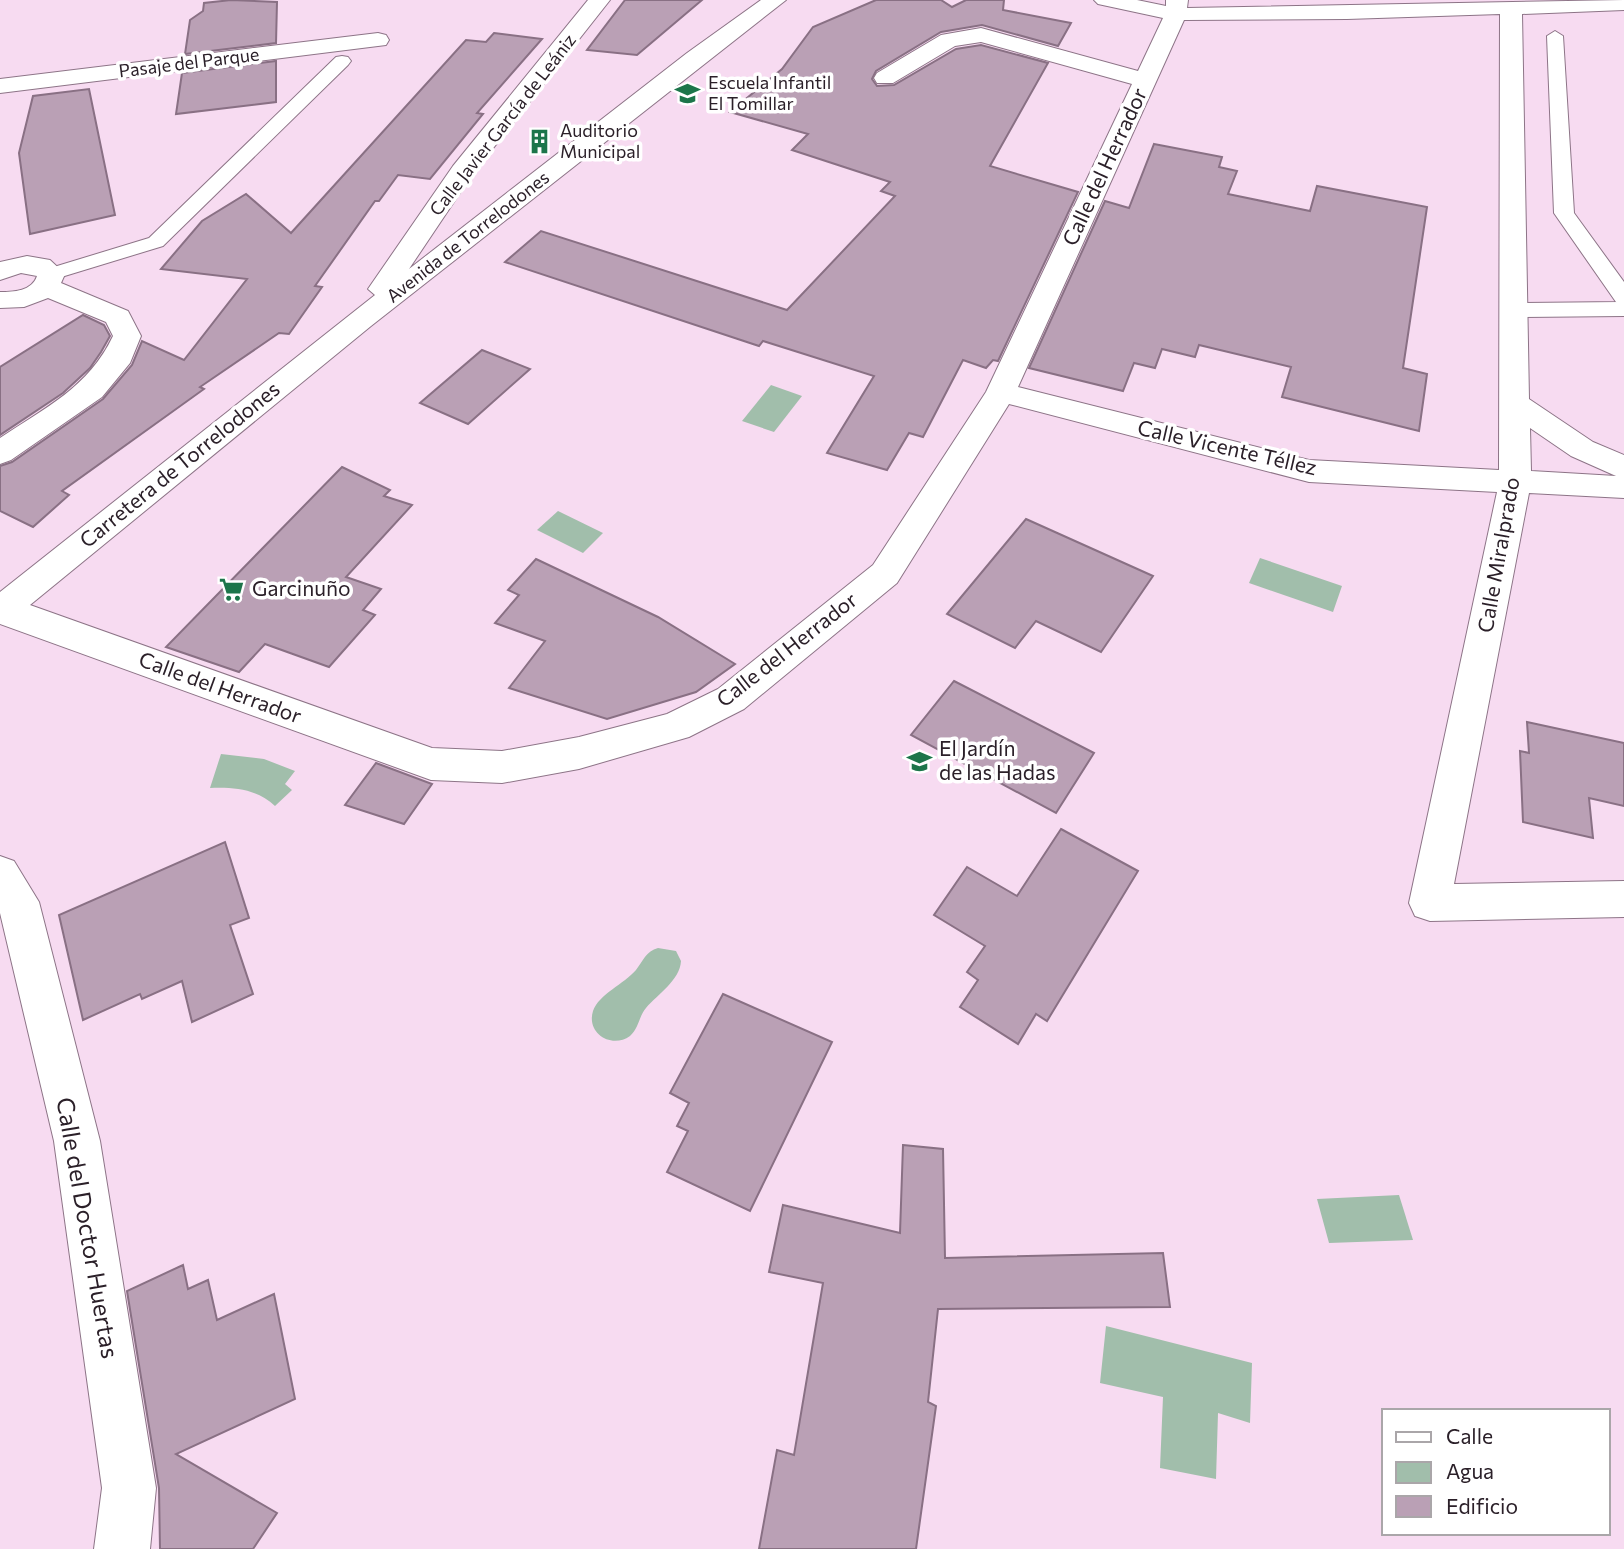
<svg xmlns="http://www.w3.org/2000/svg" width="1624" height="1549" viewBox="0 0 1624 1549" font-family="Commissioner,sans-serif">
  <rect width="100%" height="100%" fill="#f7dbf1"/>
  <g fill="#a1beab">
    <path d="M 771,385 L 802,396 L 774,432 L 742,421 Z"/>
    <path d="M 558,511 L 603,533 L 583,553 L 537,530 Z"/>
    <path d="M 1260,558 L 1342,586 L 1333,612 L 1249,583 Z"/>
    <path d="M 221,754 L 264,759 L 295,771 L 285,784 L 292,790 L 275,806 C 257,789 234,787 210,788 Z"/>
    <path d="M 658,948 L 676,951 L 681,961 C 680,980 658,994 646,1008 C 639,1016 639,1028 630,1036 C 612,1049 586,1034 593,1011 C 599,994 624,984 636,970 C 643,961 646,951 658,948 Z"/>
    <path d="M 1399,1195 L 1413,1240 L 1329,1243 L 1317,1199 Z"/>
    <path d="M 1106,1326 L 1252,1363 L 1250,1423 L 1218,1413 L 1216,1479 L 1160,1468 L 1163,1397 L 1100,1383 Z"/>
  </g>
  <g fill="#baa0b5" stroke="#897084" stroke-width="2">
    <path d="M 231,0 L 277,2 L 276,43 L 185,54 L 190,20 L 203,11 L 204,3 Z"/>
    <path d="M 625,0 L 702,0 L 637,55 L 587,50 Z"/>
    <path d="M 876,0 L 941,0 L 952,7 L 966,0 L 1004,0 L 1003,10 L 1071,23 L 1058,46 L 982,25 L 941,32 L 876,71 L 872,79 L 877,86 L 894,85 L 956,49 L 981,45 L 1048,63 L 990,166 L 1078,192 L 998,361 L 993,360 L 986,368 L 963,360 L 923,437 L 909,433 L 887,470 L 827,453 L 874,376 L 763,341 L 759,346 L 505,262 L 541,231 L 787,310 L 895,196 L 881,191 L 890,182 L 792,150 L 808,134 L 730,112 L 782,69 L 813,27 Z"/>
    <path d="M 494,33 L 542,39 L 477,113 L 483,114 L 430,179 L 398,175 L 379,201 L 375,201 L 315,286 L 322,287 L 289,334 L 279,333 L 200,387 L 204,389 L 62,491 L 69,495 L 33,527 L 0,511 L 0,466 L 12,462 L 103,399 L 132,365 L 142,341 L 184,360 L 247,279 L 161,269 L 202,221 L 246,194 L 291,233 L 466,40 L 486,42 Z"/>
    <path d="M 276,61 L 276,102 L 176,114 L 182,73 Z"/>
    <path d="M 89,89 L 115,215 L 30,234 L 19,153 L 33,96 Z"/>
    <path d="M 1154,144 L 1222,157 L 1219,167 L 1237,171 L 1228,194 L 1310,211 L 1317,186 L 1427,207 L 1403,368 L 1427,374 L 1419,431 L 1282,397 L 1291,367 L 1199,345 L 1195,357 L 1162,349 L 1155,368 L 1134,363 L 1123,391 L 1029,368 L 1105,201 L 1129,208 Z"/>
    <path d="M 83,315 L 104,325 L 110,336 L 101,352 L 90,368 L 63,393 L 0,435 L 0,367 Z"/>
    <path d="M 482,350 L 530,369 L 468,424 L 420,403 Z"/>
    <path d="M 342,467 L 390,490 L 384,496 L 412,505 L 346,577 L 381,589 L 363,610 L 375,615 L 329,667 L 265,644 L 239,672 L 166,647 Z"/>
    <path d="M 1026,519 L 1153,576 L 1101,652 L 1036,621 L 1015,648 L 947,614 Z"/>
    <path d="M 536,559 L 658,617 L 735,664 L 696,692 L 607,719 L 509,688 L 545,641 L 495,623 L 519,595 L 508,590 Z"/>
    <path d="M 954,681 L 1094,753 L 1056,813 L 911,735 Z"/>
    <path d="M 1527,722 L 1624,743 L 1624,806 L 1589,798 L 1593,838 L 1523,822 L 1520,751 L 1529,753 Z"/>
    <path d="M 376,763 L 432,784 L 404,824 L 345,805 Z"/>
    <path d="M 1061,829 L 1138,871 L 1047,1021 L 1036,1014 L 1018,1044 L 960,1007 L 978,980 L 967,972 L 985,946 L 934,915 L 967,867 L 1017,896 Z"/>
    <path d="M 225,842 L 249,918 L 230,925 L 253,994 L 192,1022 L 182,981 L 142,999 L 140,994 L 83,1020 L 59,915 Z"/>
    <path d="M 723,994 L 832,1042 L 750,1211 L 667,1172 L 688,1131 L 677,1126 L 689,1103 L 670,1093 Z"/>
    <path d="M 903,1145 L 943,1149 L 945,1258 L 1163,1253 L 1170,1307 L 938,1309 L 928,1402 L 936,1406 L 916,1549 L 759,1549 L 777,1450 L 794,1455 L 823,1283 L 769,1272 L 783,1205 L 900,1233 Z"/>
    <path d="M 183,1265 L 188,1289 L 208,1280 L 217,1320 L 274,1294 L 295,1399 L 176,1454 L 277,1513 L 253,1549 L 160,1549 L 159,1488 L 127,1291 Z"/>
  </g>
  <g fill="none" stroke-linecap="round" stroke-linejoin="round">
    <defs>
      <g id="lane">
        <path d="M 1555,31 L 1563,36 L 1574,213 L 1624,282 L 1624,316 L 1514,317 L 1506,315 L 1503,310 L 1506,305 L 1514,303 L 1620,302 L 1616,302 L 1554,213 L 1547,36 Z"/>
        <path d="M 342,56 L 348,57 L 351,61 L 348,65 L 163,246 L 58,278 L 44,278 L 40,274 L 44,270 L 149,238 L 336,57 Z"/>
      </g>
      <g id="street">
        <path d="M 588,0 L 610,0 L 472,175 L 409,269 L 687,53 L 761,0 L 786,0 L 371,326 L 30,605 L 432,748 L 502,751 L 579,737 L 667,714 L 718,689 L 873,565 L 986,392 L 1132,84 L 981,42 L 955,46 L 893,83 L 877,83 L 874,78 L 877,73 L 941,35 L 981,28 L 1138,71 L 1163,18 L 1098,4 L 1094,0 L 1137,0 L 1166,6 L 1166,0 L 1188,0 L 1187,8 L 1624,0 L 1624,10 L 1522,14 L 1529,399 L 1593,442 L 1624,455 L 1624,498 L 1529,493 L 1454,884 L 1624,881 L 1624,917 L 1430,921 L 1415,916 L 1409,903 L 1497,492 L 1309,482 L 1009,404 L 897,583 L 744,709 L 689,737 L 579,769 L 502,783 L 431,780 L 0,624 L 0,592 L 375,295 L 368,289 L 453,166 ZM 1500,14 L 1499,470 L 1309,460 L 1018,387 L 1184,20 L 1347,19 ZM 1530,428 L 1571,456 L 1616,476 L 1531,471 Z"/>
        <path d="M 378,33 L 386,35 L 389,40 L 386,45 L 0,93 L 0,79 Z"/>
        <path d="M 27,256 L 50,260 L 65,274 L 61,283 L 128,311 L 141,336 L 130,363 L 102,397 L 11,460 L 0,464 L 0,438 C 45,408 89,387 113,336 L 106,322 L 48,298 L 24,307 L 0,308 L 0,292 C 14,292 32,291 37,276 L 21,273 L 0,280 L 0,262 Z"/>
        <path d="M 0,856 L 14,861 L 39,902 L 100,1141 L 156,1488 L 150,1549 L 94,1549 L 102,1488 L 54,1141 L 0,913 Z"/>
      </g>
    </defs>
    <use href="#lane" stroke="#8d7487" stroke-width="2"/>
    <use href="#street" stroke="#8d7487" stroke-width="2"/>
    <use href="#lane" fill="#fff" fill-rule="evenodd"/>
    <use href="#street" fill="#fff" fill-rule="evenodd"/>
  </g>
  <defs>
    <symbol id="school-bare" viewBox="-9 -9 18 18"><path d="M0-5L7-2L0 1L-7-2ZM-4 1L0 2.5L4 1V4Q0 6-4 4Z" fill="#1c754a" stroke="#fff" stroke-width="2.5" paint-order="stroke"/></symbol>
    <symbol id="building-bare" viewBox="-9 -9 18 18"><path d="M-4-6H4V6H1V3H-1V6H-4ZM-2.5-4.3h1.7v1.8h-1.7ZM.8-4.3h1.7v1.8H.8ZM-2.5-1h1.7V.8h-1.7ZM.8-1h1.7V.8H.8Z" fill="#1c754a" stroke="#fff" stroke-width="2.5" paint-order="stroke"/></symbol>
    <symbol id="supermarket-bare" viewBox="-9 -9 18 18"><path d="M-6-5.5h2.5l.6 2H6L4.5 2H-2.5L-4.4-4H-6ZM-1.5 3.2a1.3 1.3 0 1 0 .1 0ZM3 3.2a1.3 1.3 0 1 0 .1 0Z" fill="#1c754a" stroke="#fff" stroke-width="2.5" paint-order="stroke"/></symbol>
  </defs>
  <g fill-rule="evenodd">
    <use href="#school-bare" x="670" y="76" width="35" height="35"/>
    <use href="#building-bare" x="522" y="124" width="35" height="35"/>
    <use href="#supermarket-bare" x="214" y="572" width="35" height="35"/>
    <use href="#school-bare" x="902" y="744" width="35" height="35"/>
  </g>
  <g text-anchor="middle" stroke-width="7" stroke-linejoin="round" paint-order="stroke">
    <g font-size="18" fill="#2b2029" stroke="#fff">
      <text transform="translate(189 63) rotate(-7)" y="6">Pasaje del Parque</text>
      <text transform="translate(503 125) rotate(-52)" y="6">Calle Javier García de Leániz</text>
      <text transform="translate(468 237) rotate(-38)" y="6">Avenida de Torrelodones</text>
    </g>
    <g font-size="18" fill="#2b2029" stroke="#fff" text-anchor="start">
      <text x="708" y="89">Escuela Infantil<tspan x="708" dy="21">El Tomillar</tspan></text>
      <text x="560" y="137">Auditorio<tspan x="560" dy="21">Municipal</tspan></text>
    </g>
    <g font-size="21" fill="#2b2029" stroke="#fff">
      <text transform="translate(1105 167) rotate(-65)" y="7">Calle del Herrador</text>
      <text transform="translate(1227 448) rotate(13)" y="7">Calle Vicente Téllez</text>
      <text transform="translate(180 465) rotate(-39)" y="7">Carretera de Torrelodones</text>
      <text transform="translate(1499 555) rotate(-80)" y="7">Calle Miralprado</text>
      <text transform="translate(787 650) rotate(-38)" y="7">Calle del Herrador</text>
      <text transform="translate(220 688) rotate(20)" y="7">Calle del Herrador</text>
    </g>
    <g font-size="21" fill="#2b2029" stroke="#fff" text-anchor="start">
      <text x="252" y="596">Garcinuño</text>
      <text x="939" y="756">El Jardín<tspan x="939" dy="24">de las Hadas</tspan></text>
    </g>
    <g font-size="24" fill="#2b2029" stroke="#fff">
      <text transform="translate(87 1228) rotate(80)" y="8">Calle del Doctor Huertas</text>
    </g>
  </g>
  <rect x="1382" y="1409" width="228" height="126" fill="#ffffff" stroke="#aaa6a9" stroke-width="2"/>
  <rect x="1396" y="1432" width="35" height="10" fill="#ffffff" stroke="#aaa6a9" stroke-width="2"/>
  <text x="1446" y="1444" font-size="21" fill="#2b2029">Calle</text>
  <rect x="1396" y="1462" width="35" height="21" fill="#a1beab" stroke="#aaa6a9" stroke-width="2"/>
  <text x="1446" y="1479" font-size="21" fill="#2b2029">Agua</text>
  <rect x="1396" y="1496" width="35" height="21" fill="#baa0b5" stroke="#aaa6a9" stroke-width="2"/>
  <text x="1446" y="1514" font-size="21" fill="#2b2029">Edificio</text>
</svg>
